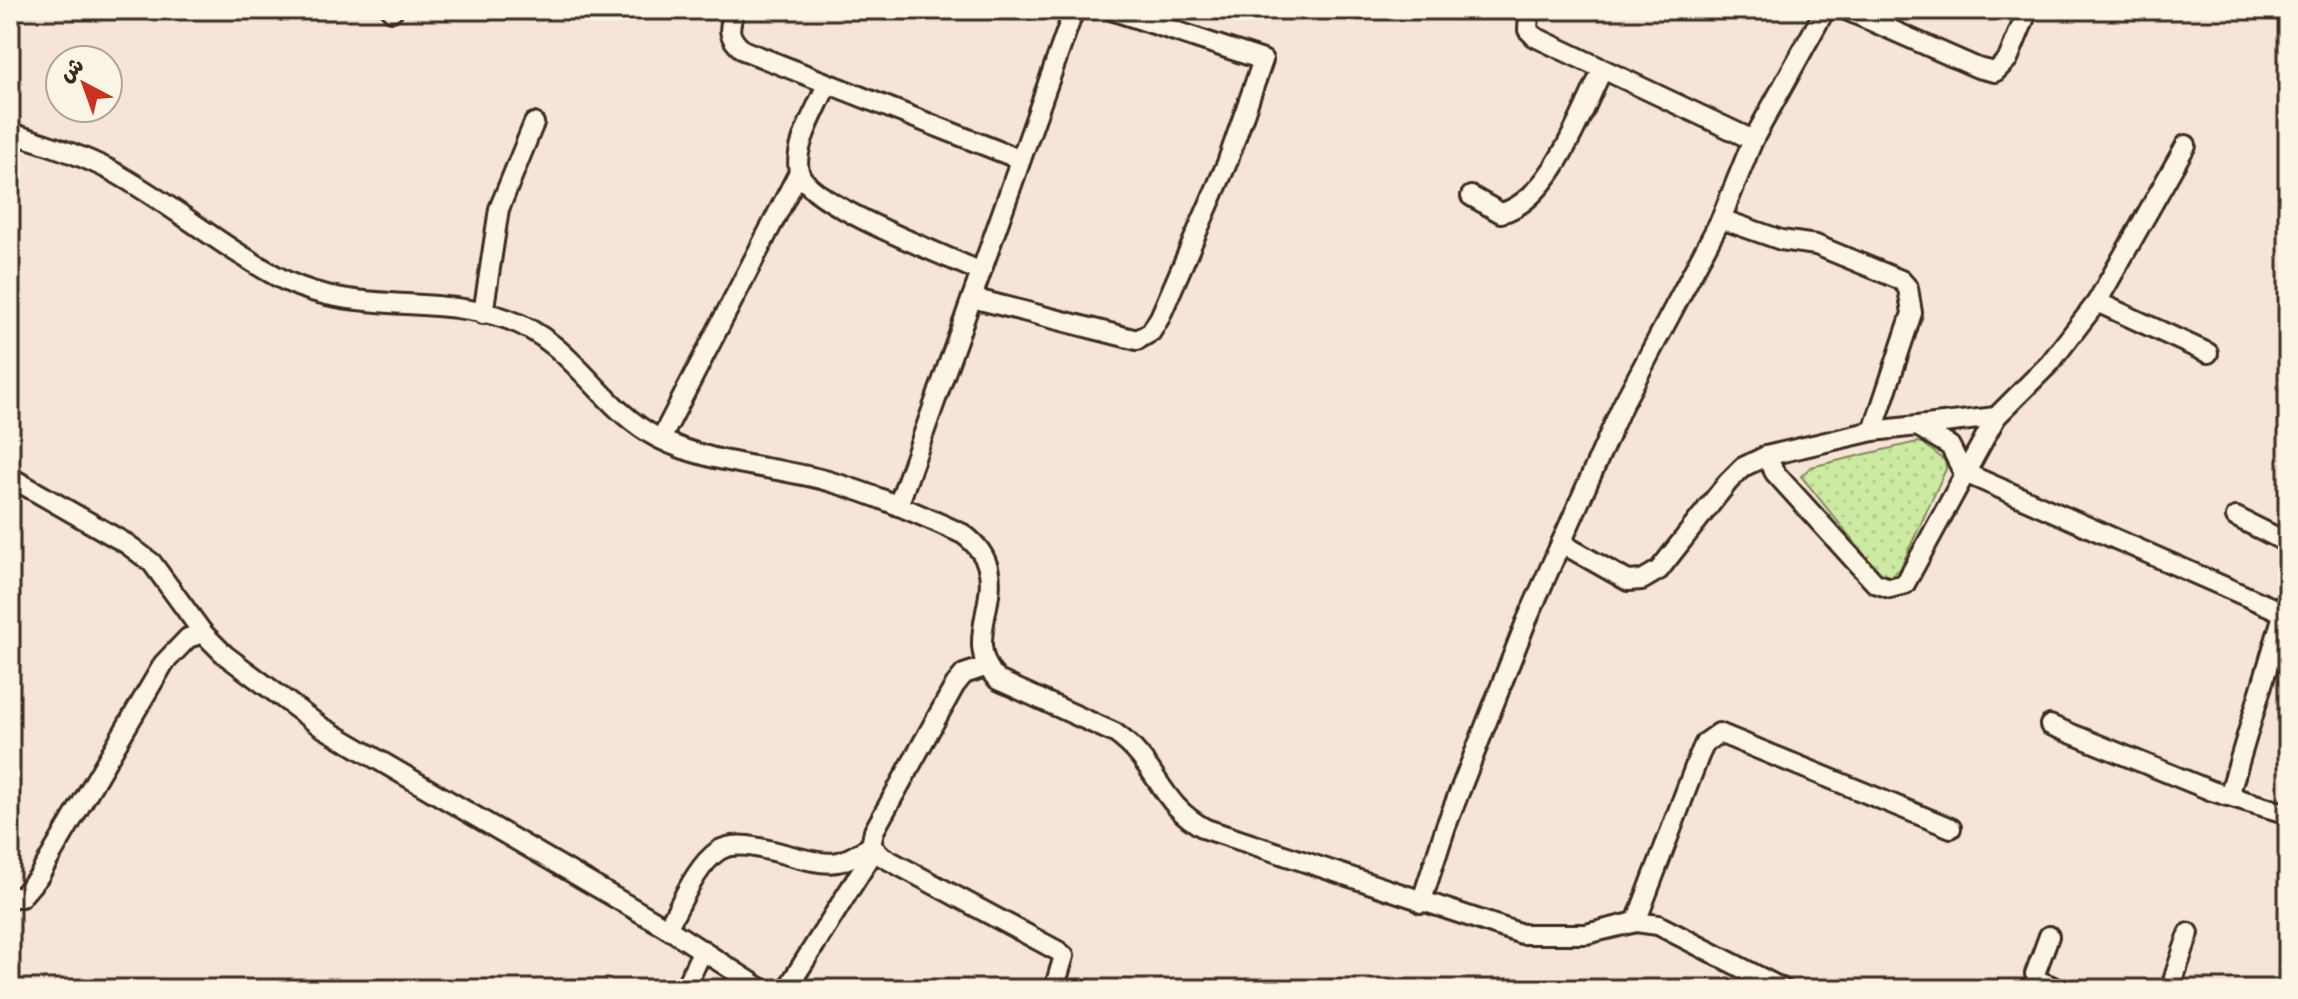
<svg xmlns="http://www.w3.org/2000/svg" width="2298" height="999" viewBox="0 0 2298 999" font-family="'Indie Flower','Playpen Sans Arabic',sans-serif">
  <defs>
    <pattern id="park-dots" width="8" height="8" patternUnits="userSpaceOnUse" patternTransform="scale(2)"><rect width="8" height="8" fill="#cceaa1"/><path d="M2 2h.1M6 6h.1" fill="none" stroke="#b0c98a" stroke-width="1.8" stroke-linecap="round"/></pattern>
  </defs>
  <rect width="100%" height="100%" fill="#f6e5d6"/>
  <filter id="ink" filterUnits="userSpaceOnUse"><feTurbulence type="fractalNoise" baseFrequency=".0125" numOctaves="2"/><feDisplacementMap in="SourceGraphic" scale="16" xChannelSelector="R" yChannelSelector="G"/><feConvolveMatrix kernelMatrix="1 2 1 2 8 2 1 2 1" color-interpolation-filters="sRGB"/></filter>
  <g filter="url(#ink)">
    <path fill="url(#park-dots)" stroke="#848a60" stroke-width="2" d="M 1917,442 L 1923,443 L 1945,461 L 1946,469 L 1900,569 L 1889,577 L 1880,574 L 1801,476 L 1811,467 Z"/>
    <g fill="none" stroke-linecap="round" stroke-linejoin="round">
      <defs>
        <g id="minor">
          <path d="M 735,10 C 728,28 727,37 743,50 L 1019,159"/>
          <path d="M 1529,10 L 1528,30 L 1535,37 L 1753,140"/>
          <path d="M 1846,10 L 1978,68 L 1995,72 L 2008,59 L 2028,10"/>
          <path d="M 392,11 L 393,10"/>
          <path d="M 827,84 C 818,107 793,146 799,171 C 807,204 945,255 979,271"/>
          <path d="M 10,133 C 45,143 79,154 112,171 C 172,204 225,250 286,281 C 353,314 437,295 507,319 C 574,342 599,408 658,438 C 708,464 773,466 828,481 C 874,494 919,514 963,534 C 1026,580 952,635 998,680 L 1115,733 C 1159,764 1158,804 1206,829 L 1522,934 L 1586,934 L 1636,922 L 1658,925 L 1783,989"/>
          <path d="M 1471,196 L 1501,213 C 1551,200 1580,115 1602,71"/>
          <path d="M 1721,219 L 1781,240 L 1816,245 L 1901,280 L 1908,288 L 1912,313 L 1873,431"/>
          <path d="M 972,298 L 1137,340 L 1151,332 L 1160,317 L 1227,163 L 1263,60 L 1111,10"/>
          <path d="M 2097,302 L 2208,353"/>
          <path d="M 483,314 L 499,209 L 534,123"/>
          <path d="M 1919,427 L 1950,446 L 1963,472 L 2282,612"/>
          <path d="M 661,439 L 799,172"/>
          <path d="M 1766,456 L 1775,473 L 1875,583 L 1890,588 L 1905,584 L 1996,417 L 2050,363 L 2097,302 L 2186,145"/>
          <path d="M 10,477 L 127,544 L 152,563 L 203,633 L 225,655 L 320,726 L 667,928 L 762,989"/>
          <path d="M 898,506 L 1074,10"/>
          <path d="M 2236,517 L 2288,543"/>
          <path d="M 1561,543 L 1628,581 L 1642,580 L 1659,570 L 1728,482 L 1743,467 L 1766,456 L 1873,431 L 1996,417"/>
          <path d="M 985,667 L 964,674 L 955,685 L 874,831 L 871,846 L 883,857 L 1058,951 L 1064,956 L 1054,989"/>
          <path d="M 2050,725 L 2212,791 L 2288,814"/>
          <path d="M 2229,796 L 2288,598"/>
          <path d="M 10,897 L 21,897 L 39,876 L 164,663 L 188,638 L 203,633"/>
          <path d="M 1421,903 L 1446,826 L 1526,622 L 1622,406 L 1721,219 L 1753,140 L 1825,10"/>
          <path d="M 1636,922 L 1699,756 L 1705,743 L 1719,733 L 1951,828"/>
          <path d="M 667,928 C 681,905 695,867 718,851 C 746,832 803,868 838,862 C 850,860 861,851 871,846"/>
          <path d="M 2049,936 L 2035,974 L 2037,980 L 2059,989"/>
          <path d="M 684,989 L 703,950"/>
          <path d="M 787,989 L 874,851"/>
          <path d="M 2170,989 L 2189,933"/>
        </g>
      </defs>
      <use href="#minor" stroke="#3b2a1e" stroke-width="24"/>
      <use href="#minor" stroke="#fcf5e5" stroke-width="18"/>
    </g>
  </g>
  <rect width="2298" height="999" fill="none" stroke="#fcf5e5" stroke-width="40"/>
  <rect x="20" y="20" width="2258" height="959" fill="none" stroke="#3b2a1e" stroke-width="3" filter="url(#ink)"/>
  <g transform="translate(84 84) rotate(319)"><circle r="38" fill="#fcf5e5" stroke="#afa495" stroke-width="2"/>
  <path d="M0-6L14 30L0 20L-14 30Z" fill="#c8321e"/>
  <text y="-12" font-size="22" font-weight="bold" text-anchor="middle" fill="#3b2a1e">ش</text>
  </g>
</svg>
